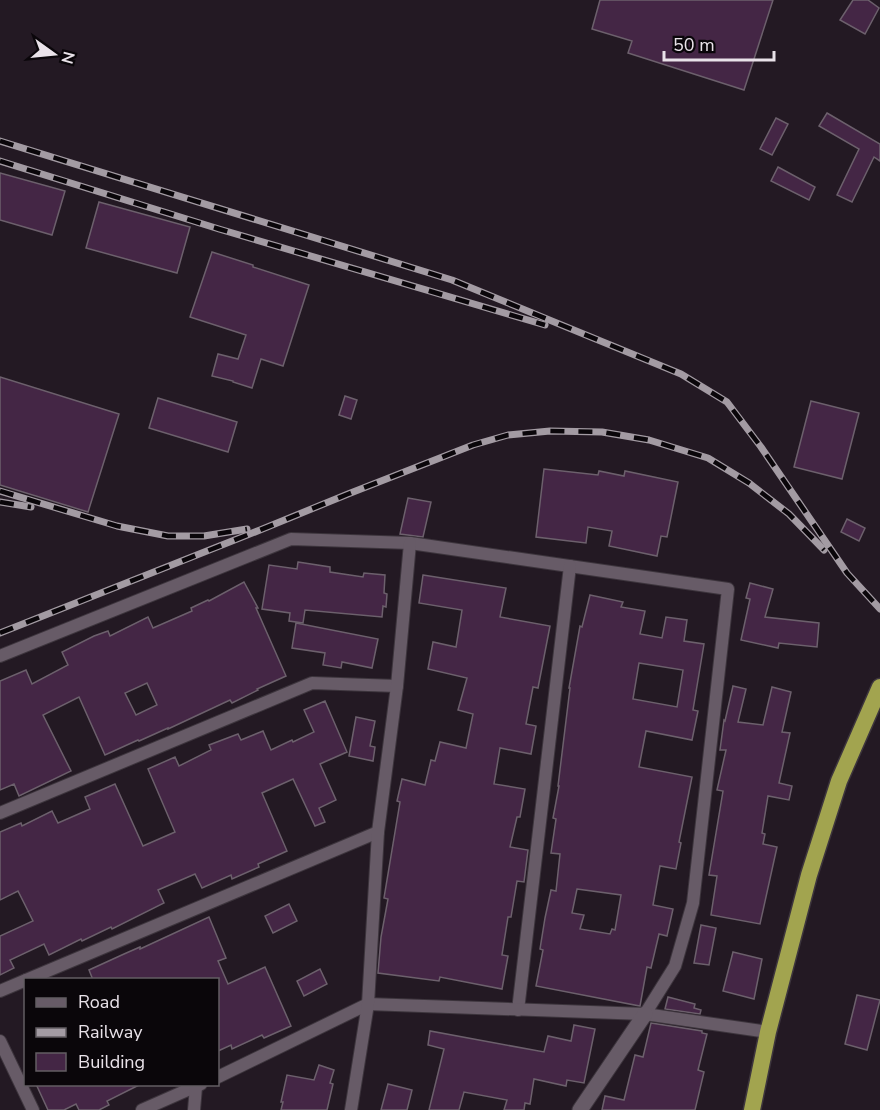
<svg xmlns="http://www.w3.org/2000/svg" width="880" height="1110" viewBox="0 0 880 1110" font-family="'Nunito Sans',sans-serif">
  <rect width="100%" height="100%" fill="#231923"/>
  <g fill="#442645" stroke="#6c606c" stroke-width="1.5" fill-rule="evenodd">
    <path d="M 600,0 L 773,0 L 744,90 L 628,53 L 632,41 L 592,29 Z"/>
    <path d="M 853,0 L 868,0 L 879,8 L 865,34 L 840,20 Z"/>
    <path d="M 827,113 L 880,144 L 880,161 L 874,157 L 852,202 L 837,195 L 859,149 L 819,126 Z"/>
    <path d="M 776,118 L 788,124 L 772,155 L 760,149 Z"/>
    <path d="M 778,167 L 815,187 L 809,200 L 771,181 Z"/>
    <path d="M 0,173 L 65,191 L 52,235 L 0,220 Z"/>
    <path d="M 99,202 L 190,227 L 177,273 L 86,248 Z"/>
    <path d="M 212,252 L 253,265 L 253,267 L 309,285 L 283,366 L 261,359 L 252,388 L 233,382 L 233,381 L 212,376 L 218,354 L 238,359 L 246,335 L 190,317 Z"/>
    <path d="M 0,377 L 119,414 L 88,512 L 0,485 Z"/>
    <path d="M 345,396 L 357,400 L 351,419 L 339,415 Z"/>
    <path d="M 158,398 L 237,422 L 228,452 L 149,428 Z"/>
    <path d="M 811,401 L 859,413 L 842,479 L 794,467 Z"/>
    <path d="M 544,469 L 598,475 L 599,471 L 624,476 L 625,471 L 678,482 L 667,537 L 661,536 L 657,556 L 609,546 L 612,531 L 588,527 L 586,543 L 536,537 Z"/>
    <path d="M 408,498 L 431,502 L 423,537 L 400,534 Z"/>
    <path d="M 847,519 L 865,528 L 859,541 L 841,532 Z"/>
    <path d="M 298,562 L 330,567 L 330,572 L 363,577 L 364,573 L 385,575 L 384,593 L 387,594 L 386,607 L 383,606 L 382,617 L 305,610 L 303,623 L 289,621 L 290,613 L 262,609 L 269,565 L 297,569 Z"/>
    <path d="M 423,575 L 506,588 L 500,617 L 550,626 L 538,688 L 533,687 L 526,724 L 536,726 L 531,754 L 500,748 L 494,784 L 525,789 L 520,817 L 517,817 L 510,847 L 528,850 L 524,882 L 517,881 L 511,917 L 508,917 L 502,955 L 508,956 L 502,989 L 440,977 L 439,981 L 378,973 L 381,937 L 388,899 L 384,898 L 400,802 L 397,801 L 402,779 L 425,785 L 431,760 L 435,761 L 440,742 L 466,748 L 473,714 L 458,710 L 467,678 L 428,669 L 433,642 L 456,647 L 462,610 L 419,603 Z"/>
    <path d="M 244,582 L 258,608 L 256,608 L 286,676 L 257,689 L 258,690 L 232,703 L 230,700 L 168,729 L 168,728 L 139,741 L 138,740 L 105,755 L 79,697 L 43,715 L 71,771 L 19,796 L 14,784 L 0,790 L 0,681 L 26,670 L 32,684 L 68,665 L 62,652 L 94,636 L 108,631 L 110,636 L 148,617 L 153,628 L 192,611 L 191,608 L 208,600 L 209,601 ZM 147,683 L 157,705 L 136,715 L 125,693 Z"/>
    <path d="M 750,583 L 773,589 L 765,617 L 819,623 L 817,647 L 779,643 L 778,648 L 741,640 L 750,599 L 746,598 Z"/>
    <path d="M 590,595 L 623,602 L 621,607 L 645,611 L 640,634 L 662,638 L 666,617 L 687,620 L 684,641 L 704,644 L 693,710 L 698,711 L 692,740 L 646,731 L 639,767 L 692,777 L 679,842 L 681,843 L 676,869 L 660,866 L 653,905 L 673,909 L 667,936 L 659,934 L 651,968 L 647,967 L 640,1006 L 536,986 L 543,950 L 540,949 L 545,918 L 551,890 L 556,891 L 560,854 L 551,853 L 556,819 L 553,818 L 559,786 L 558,786 L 570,688 L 569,688 L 580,626 L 582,627 ZM 639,663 L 683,670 L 677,707 L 633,699 ZM 577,889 L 621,895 L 615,930 L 612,929 L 610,934 L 580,929 L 584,915 L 572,913 Z"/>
    <path d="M 296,623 L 378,639 L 372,668 L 342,662 L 341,668 L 323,665 L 325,653 L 292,648 Z"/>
    <path d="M 733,686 L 746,689 L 738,722 L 763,725 L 772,687 L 791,692 L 782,732 L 790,733 L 779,783 L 792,786 L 789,800 L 768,796 L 762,833 L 765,834 L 763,844 L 777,847 L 760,924 L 711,915 L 717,876 L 709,875 L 723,791 L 717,790 L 726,750 L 720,750 L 724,720 L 725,721 Z"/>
    <path d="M 325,701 L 347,752 L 320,764 L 336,800 L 319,808 L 325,822 L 315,826 L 293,779 L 262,793 L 287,851 L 258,864 L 259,867 L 232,879 L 231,875 L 202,888 L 195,874 L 158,890 L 164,903 L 112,929 L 111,927 L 82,941 L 81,939 L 49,955 L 44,944 L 10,960 L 14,968 L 0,975 L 0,936 L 33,921 L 18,891 L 0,900 L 0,832 L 21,823 L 22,826 L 52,811 L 58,823 L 90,809 L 85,797 L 115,784 L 143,846 L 175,832 L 148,769 L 175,757 L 179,766 L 211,750 L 209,745 L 238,734 L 241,740 L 263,731 L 271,750 L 292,740 L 293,742 L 314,732 L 304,710 Z"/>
    <path d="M 356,717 L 375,721 L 370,746 L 375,747 L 373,761 L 349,756 Z"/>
    <path d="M 289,904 L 297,921 L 273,933 L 265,916 Z"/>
    <path d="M 209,917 L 226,958 L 218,961 L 228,984 L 265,967 L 291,1026 L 264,1038 L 262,1035 L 232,1049 L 231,1045 L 218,1051 L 218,980 L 93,980 L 89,970 L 124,954 L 140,947 L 140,949 Z"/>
    <path d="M 701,925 L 716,928 L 709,965 L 694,963 Z"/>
    <path d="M 733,952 L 762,959 L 754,999 L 723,991 Z"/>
    <path d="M 320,969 L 327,984 L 304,996 L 297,981 Z"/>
    <path d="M 857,995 L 880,1000 L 867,1050 L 845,1044 Z"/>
    <path d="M 668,997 L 695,1004 L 694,1008 L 701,1010 L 700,1014 L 665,1009 Z"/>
    <path d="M 651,1023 L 702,1031 L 702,1033 L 707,1034 L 698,1070 L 704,1072 L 695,1110 L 602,1110 L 605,1096 L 624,1100 L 635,1055 L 643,1057 Z"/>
    <path d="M 574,1025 L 595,1029 L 584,1083 L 567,1080 L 566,1086 L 534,1079 L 530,1104 L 525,1103 L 524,1110 L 504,1110 L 507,1100 L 464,1092 L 459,1110 L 429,1110 L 444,1049 L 428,1045 L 430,1031 L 544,1052 L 548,1036 L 571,1041 Z"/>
    <path d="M 319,1065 L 334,1070 L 330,1083 L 333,1084 L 327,1110 L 281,1110 L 283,1102 L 281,1102 L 287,1075 L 314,1080 Z"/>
    <path d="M 36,1084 L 141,1084 L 107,1101 L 109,1105 L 99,1110 L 79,1110 L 76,1104 L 64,1110 L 48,1110 Z"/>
    <path d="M 388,1084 L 412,1090 L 407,1110 L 381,1110 Z"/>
  </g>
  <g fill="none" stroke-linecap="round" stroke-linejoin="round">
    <defs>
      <g id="minor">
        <path d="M 0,656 L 291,539 L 410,543 L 728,589 L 693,903 L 675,966 L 645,1014"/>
        <path d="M 0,813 L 312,683 L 397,686"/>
        <path d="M 26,980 L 378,832"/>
        <path d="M 0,991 L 26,980"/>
        <path d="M 518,1010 L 570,566"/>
        <path d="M 0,1041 L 33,1110"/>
        <path d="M 218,1077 L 368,1004 L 645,1014 L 768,1032"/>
        <path d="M 142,1110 L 201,1084"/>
        <path d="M 194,1110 L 196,1087"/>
        <path d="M 351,1110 L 368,1004 L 378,832 L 397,686 L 410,543"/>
      </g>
      <path id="tertiary" d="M 580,1110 L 645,1014"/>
      <path id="trunk" d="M 752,1110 L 768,1032 L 809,875 L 839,781 L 880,687"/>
    </defs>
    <use href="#minor" stroke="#3d353d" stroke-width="14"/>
    <use href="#tertiary" stroke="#3d353d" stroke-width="17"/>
    <use href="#trunk" stroke="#3d353d" stroke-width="19"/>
    <use href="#minor" stroke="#675b67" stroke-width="12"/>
    <use href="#tertiary" stroke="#675b67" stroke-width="15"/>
    <use href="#trunk" stroke="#a2a44f" stroke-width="16"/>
    <defs>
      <g id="rail">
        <path d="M 0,141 L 452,280 L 681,374 L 727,402 L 761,447 L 847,573 L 880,609"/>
        <path d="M 0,161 L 219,229 L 545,325"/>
        <path d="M 0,491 L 117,526 L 168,536 L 204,536 L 247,529"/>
        <path d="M 0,502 L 31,507"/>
        <path d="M 0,633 L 260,530 L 348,494 L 473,445 L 508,435 L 550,431 L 602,432 L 649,440 L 708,458 L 749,483 L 789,514 L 824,550"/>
      </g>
    </defs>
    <use href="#rail" stroke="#a39ba3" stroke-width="7"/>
    <use href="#rail" stroke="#0a060a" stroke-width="4.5" stroke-dasharray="14" stroke-linecap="butt"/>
  </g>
  <rect x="24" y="978" width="195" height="108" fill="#0a060a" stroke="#635e63" stroke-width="1.5"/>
  <rect x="36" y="998" width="30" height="9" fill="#675b67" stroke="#635e63" stroke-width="1.5"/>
  <text x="78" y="1008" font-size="18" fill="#e9e2e9">Road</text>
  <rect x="36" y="1028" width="30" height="9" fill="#a39ba3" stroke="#635e63" stroke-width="1.5"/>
  <text x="78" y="1038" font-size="18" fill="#e9e2e9">Railway</text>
  <rect x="36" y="1053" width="30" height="18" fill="#442645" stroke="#635e63" stroke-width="1.5"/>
  <text x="78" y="1068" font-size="18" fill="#e9e2e9">Building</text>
  <g transform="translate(54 54) rotate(105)" stroke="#0a060a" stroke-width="4.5" paint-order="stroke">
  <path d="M0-4.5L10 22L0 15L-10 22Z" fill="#e9e2e9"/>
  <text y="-9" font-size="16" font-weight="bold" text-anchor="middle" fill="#e9e2e9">N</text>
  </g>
  <path d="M664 51v9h110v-9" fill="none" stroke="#e9e2e9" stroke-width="3"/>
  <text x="673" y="51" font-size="18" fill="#e9e2e9" stroke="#0a060a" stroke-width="4.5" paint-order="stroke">50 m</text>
</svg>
